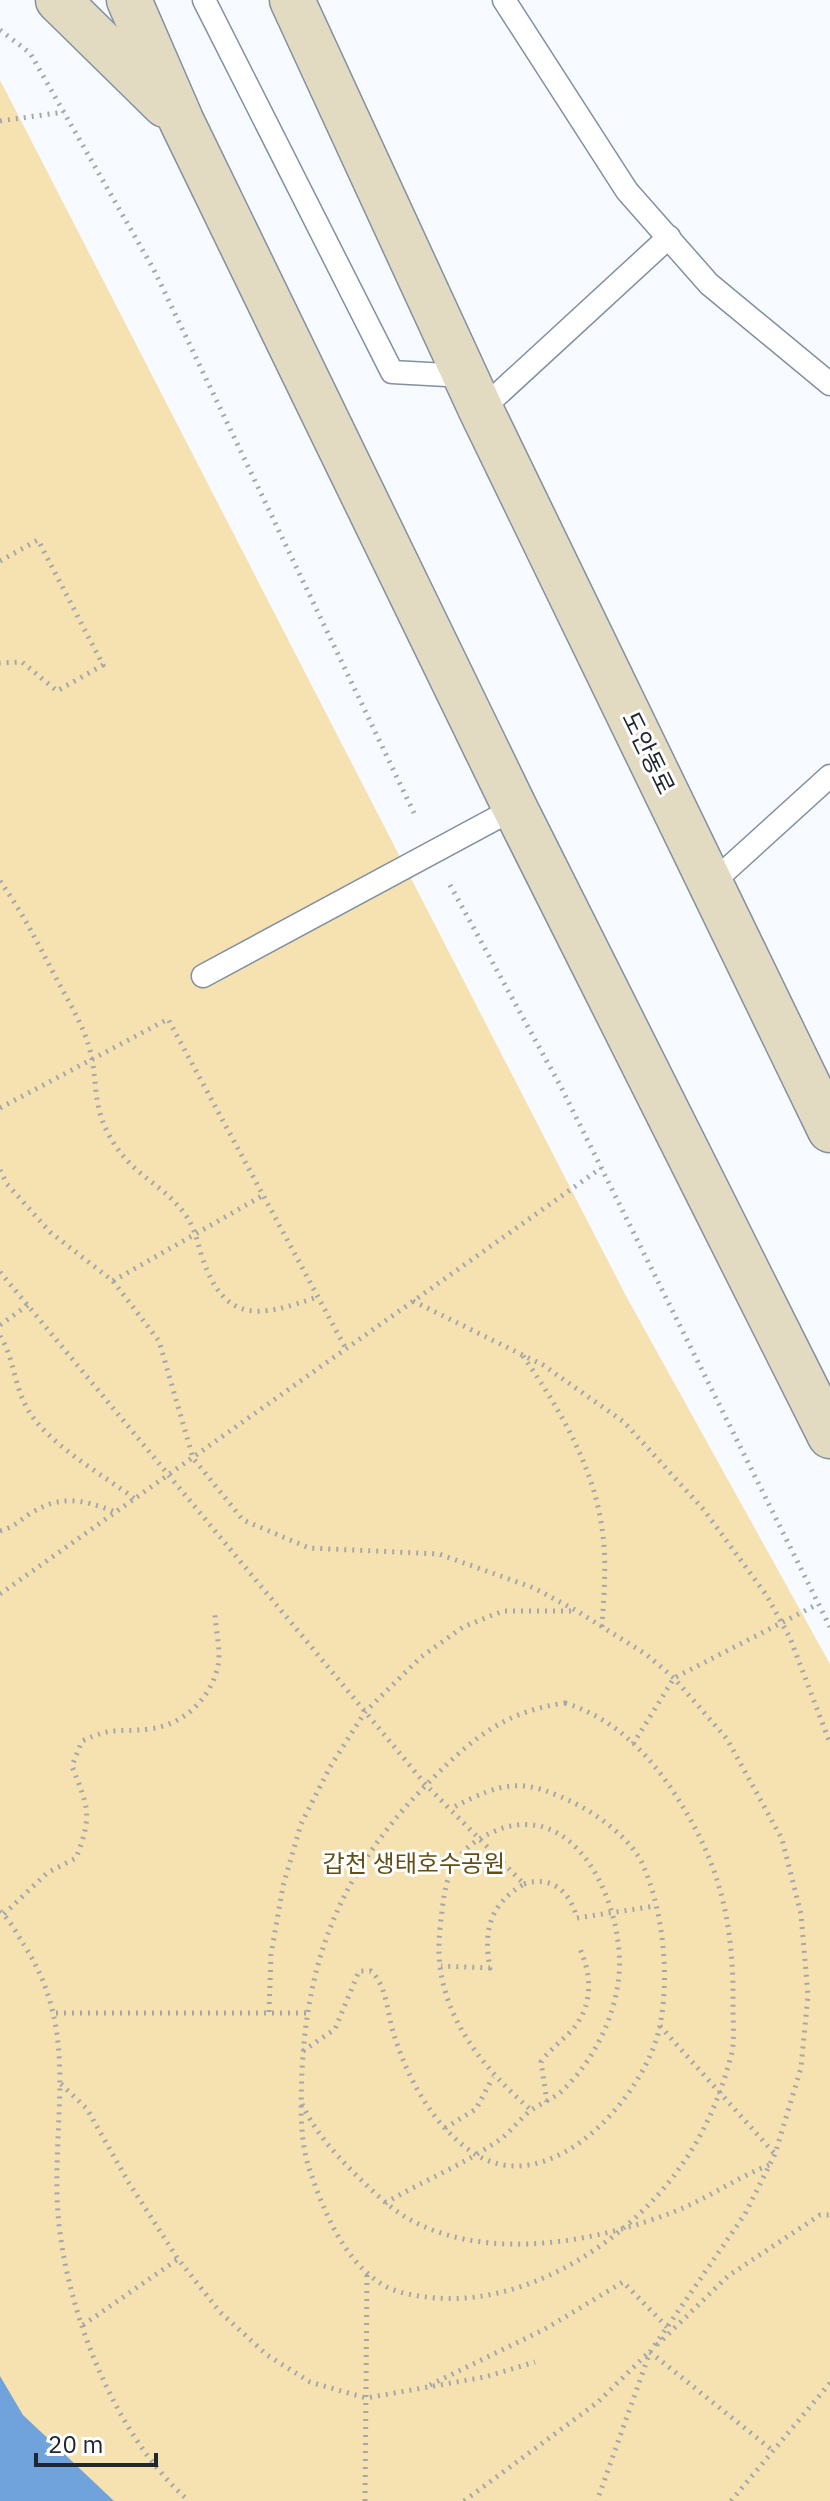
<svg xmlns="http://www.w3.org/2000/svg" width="830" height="2501" viewBox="0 0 830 2501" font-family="'IBM Plex Sans','Noto Sans KR',sans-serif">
  <rect width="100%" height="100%" fill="#f7fafe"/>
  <path fill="#f6e1b0" d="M 0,80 L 626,1296 L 830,1664 L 830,2501 L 0,2501 Z"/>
  <path fill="#70a3db" d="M 0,2376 L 23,2415 L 114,2501 L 0,2501 Z"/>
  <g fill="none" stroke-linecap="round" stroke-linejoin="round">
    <defs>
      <g id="lane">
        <path d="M 204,0 L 392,372 L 465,376"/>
        <path d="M 504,0 L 627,191 L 709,284 L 830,384"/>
        <path d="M 481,410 L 669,237"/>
        <path d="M 712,883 L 830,776"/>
        <path d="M 203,976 L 515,808"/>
      </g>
      <g id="secondary">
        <path d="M 58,0 L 165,105"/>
        <path d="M 129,0 L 182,122 L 515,808 L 830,1436"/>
        <path d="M 292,0 L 481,410 L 830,1130"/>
      </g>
    </defs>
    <use href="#lane" stroke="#8191a3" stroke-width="25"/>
    <use href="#secondary" stroke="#8191a3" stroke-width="47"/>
    <g stroke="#a4a8ad" stroke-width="5" stroke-dasharray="2 6" stroke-linecap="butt">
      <path d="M 0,30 L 30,53 L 154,270 L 414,813"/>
      <path d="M 0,121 L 64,112"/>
      <path d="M 0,561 L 38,540 L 103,665 L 57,691 L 22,662 L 0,663"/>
      <path d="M 0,881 C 24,915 36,940 55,976 C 69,1003 86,1028 92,1059 C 97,1087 94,1108 109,1135 C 131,1176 161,1182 184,1213 C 195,1227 197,1241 202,1257 C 225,1325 260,1317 317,1297"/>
      <path d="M 450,885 L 561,1087 L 830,1627"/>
      <path d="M 0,1108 L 168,1019 L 345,1347"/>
      <path d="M 0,1170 L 7,1184 L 50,1232 L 113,1281 L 159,1341 L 193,1458 L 243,1520 L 309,1548 L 439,1554 L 534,1588 L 577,1611 L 647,1655 L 674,1678 L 727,1739 L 782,1839 L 801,1914 L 808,1995 L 801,2068 L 775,2154 L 745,2214 L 650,2352 L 597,2501"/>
      <path d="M 0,1272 L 426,1785 L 524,1884 C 490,1904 483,1930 490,1968 L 441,1966"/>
      <path d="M 113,1281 L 262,1196"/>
      <path d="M 413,1301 L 543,1365 L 624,1422 L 704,1510 L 767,1596 L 790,1638 L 830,1743"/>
      <path d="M 0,1325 L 28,1305"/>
      <path d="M 0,1336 C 14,1358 14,1384 26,1406 C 44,1442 102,1474 135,1499"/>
      <path d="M 523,1356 C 559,1408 593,1465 602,1528 C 607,1560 604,1594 602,1627"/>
      <path d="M 0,1531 C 12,1528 18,1522 28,1515 C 60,1494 82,1499 115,1512"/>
      <path d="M 0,1594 L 601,1168"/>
      <path d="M 565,1703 C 627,1722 665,1773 695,1828 C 726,1886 734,1943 733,2008 C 733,2024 735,2042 731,2056 C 721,2095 704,2134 681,2166 C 627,2243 522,2310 426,2297 C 411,2295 393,2292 380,2283 C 342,2258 323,2209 309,2168 C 299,2137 301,2103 302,2071 C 308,1948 347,1863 434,1777 C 475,1736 507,1711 565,1703 Z"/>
      <path d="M 633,1744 L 674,1678 L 818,1604"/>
      <path d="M 524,1884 C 552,1875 570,1892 577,1918 L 655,1906"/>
      <path d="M 0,1911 C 10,1920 17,1934 24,1945 C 77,2027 55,2104 57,2194 C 59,2295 112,2435 189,2501"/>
      <path d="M 4,1914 L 47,1873 L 76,1858 C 93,1815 88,1807 72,1766 L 82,1741 C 114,1726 117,1733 149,1729 C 183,1725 210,1700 218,1666 C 221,1651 216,1631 215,1615"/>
      <path d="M 269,2012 L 271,1955 L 283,1886 L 301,1824 L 330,1767 L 365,1712 L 421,1657 L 463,1627 L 503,1611 L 576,1611"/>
      <path d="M 56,2013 L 307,2013"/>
      <path d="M 660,2026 L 774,2153"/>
      <path d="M 303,2051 L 335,2029 L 359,1971 L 371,1971 C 388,1987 387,2016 395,2038 C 409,2081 434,2126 472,2152 C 549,2205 647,2095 660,2025 C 670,1976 663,1909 642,1863 C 631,1840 602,1818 580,1806 C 523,1777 506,1780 450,1809"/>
      <path d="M 61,2084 L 87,2109 L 129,2183 L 178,2259 L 220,2312 L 267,2355 L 310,2382 L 366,2398 L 485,2377 L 535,2362"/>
      <path d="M 547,2102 L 541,2062 C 550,2049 562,2041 573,2029 C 594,2004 592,1973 578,1945"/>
      <path d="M 302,2104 C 315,2132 335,2154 357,2176 C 373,2191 389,2208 409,2219 C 487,2263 597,2242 676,2211 C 708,2198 736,2178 769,2165"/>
      <path d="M 445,2128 L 476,2109 L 493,2077"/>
      <path d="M 385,2203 C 423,2181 467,2163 502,2138 C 513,2129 521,2117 533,2109 C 543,2102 555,2098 563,2090 C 592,2062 612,2023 618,1984 C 629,1916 580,1795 495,1831 C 447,1852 445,1881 440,1929 C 431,2005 478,2064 531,2110"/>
      <path d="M 83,2325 L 178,2259"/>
      <path d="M 657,2345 L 728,2276 L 820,2215 L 830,2215"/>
      <path d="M 650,2352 L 772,2450"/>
      <path d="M 430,2385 L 545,2329 L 623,2282 L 667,2327"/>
      <path d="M 365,2501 L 367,2272"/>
      <path d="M 464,2501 L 598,2402 L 647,2354"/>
      <path d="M 731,2501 L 830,2383"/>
    </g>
    <use href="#lane" stroke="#fff" stroke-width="22"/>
    <use href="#secondary" stroke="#e3dac2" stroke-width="44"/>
  </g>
  <g text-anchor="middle" stroke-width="6" stroke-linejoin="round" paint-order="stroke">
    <g font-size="24" fill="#20272e" stroke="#fff">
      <text transform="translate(648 753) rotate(64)" y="8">도안동로</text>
    </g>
    <g font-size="24" fill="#634e16" stroke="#fff">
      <text x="414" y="1872">갑천 생태호수공원</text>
    </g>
  </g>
  <path d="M36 2453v12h120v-12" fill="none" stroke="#20272e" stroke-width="4"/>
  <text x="48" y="2453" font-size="24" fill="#20272e" stroke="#ffffff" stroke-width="6" paint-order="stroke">20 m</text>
</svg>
